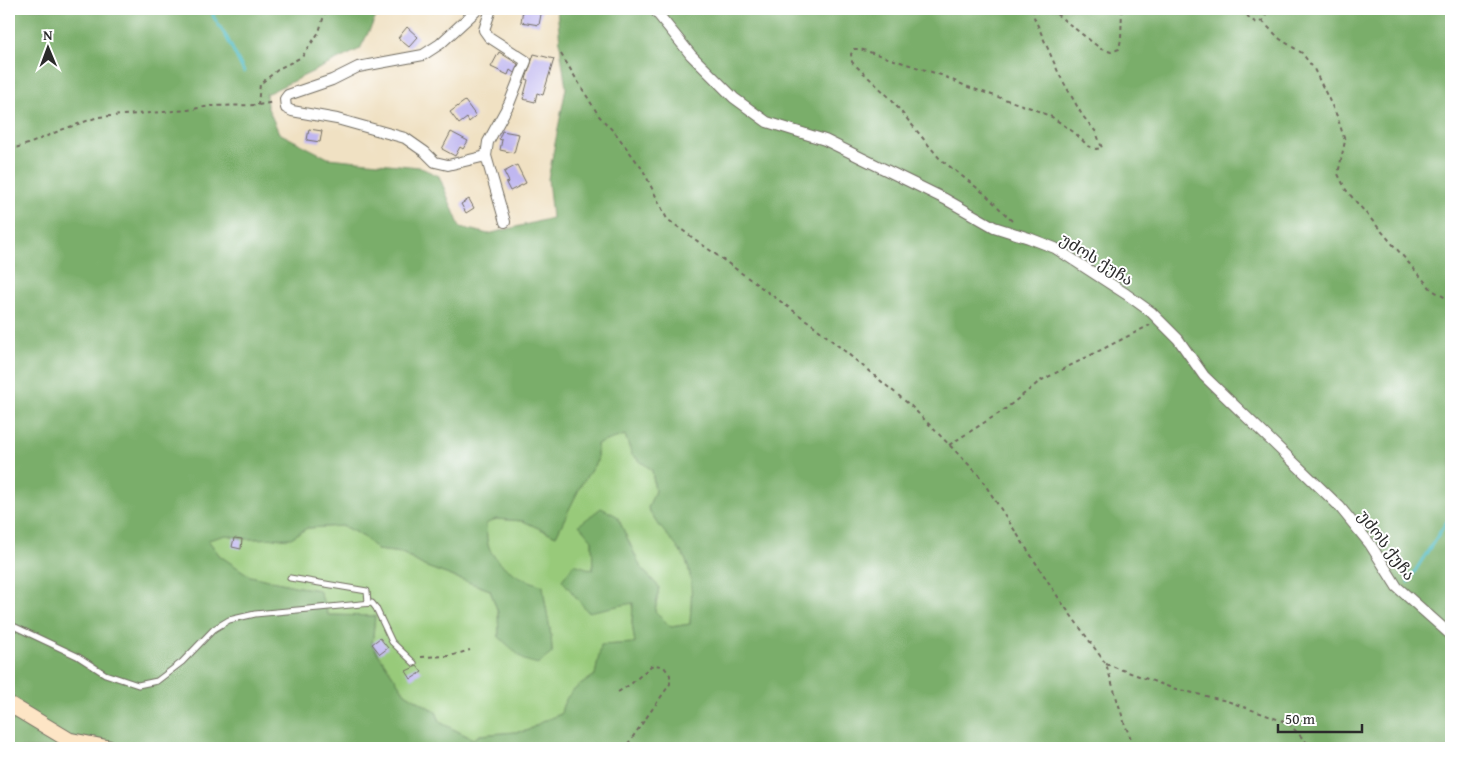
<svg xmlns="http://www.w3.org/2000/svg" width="1460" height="757" viewBox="0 0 1460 757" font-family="'Gentium Book Plus','Noto Serif Georgian',serif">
  <rect width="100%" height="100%" fill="#fff"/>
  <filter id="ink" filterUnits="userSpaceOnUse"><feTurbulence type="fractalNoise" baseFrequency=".02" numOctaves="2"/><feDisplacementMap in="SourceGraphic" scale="10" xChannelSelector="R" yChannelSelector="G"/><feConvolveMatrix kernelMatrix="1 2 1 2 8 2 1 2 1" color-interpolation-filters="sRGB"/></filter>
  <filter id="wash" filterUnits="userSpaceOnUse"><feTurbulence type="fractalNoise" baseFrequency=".0096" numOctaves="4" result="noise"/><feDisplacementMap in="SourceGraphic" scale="20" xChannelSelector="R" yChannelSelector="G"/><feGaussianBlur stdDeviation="1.12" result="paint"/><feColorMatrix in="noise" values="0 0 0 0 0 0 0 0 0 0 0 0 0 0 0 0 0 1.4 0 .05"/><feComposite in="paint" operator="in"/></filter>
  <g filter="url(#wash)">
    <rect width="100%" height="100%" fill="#f0e1c3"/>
    <path fill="#98ca7a" stroke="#627a52" d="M 625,435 L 632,455 L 652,470 L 655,491 L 648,508 C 657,526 673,539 683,555 C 695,576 691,602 690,624 L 671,627 L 655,611 L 659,587 L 641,568 L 617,516 L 592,540 L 593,570 L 633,603 L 632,623 L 635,643 L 602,645 L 595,675 C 578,687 564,693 561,714 L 543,721 L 527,731 L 480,735 L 473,739 L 441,723 L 436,712 L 405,693 L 372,645 L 375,616 L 328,615 L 319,590 L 299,587 L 250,576 L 220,556 L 208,540 L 226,535 L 246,539 L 291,538 L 307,528 L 343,526 L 364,537 L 377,550 L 402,553 L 424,566 L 490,590 L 498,612 L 499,637 L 552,653 C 552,630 545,609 543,587 C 523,580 502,571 491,552 C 486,545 487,532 485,524 L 496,519 L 523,521 L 556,536 L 581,485 L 597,461 L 597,443 Z"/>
    <path fill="#7aae6a" stroke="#526c4a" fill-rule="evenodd" d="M 9,9 L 380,9 L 360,49 L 266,94 L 267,106 L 279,133 L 328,158 L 419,167 L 439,176 L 460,227 L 488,234 L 552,218 L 548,179 L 566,88 L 561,54 L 557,9 L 1451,9 L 1451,748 L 9,748 ZM 625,435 L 632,455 L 652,470 L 655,491 L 648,508 C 657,526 672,539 683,555 C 695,575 691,602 690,624 L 671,627 L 655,611 L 659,587 L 641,568 L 617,516 L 601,508 L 579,525 L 592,540 L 593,570 L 574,564 L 562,580 L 588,612 L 633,603 L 632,623 L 635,643 L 601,645 L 595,675 C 578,687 564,693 561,714 L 543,721 L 527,731 L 480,735 L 473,739 L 441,723 L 436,712 L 405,693 L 372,645 L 375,616 L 328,615 L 319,590 L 299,587 L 250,576 L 220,556 L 208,540 L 226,535 L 246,539 L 291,538 L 307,528 L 343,526 L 364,537 L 377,550 L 402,553 L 424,566 L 490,590 L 498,612 L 499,637 L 524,660 L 538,664 L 552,653 C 552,630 545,609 543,586 C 523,579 503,571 491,552 C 486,545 487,532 486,524 L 496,519 L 523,521 L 556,536 L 581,485 L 597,461 L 597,444 Z"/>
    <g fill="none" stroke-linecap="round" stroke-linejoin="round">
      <g stroke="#4dbbc5" stroke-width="3">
        <path d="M 214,9 L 213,16 L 227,38 L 244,72"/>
        <path d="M 1408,582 L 1451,515"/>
      </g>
    </g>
    <g id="blocks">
      <g fill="#c0b7f0">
        <path d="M 523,9 L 542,9 L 539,25 L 521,22 Z"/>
        <path d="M 407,27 L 418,37 L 409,47 L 398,38 Z"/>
        <path d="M 499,52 L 518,64 L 514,73 L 510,70 L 508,75 L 491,67 Z"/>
        <path d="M 534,54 L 554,59 L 543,95 L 537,93 L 535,102 L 523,99 L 528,80 L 526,79 Z"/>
        <path d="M 465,101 L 476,116 L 469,122 L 467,118 L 459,124 L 450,112 Z"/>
        <path d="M 309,129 L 322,131 L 320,142 L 307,140 Z"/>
        <path d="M 502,131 L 519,134 L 514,153 L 500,150 L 502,140 L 499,139 Z"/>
        <path d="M 451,132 L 468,141 L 463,149 L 460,147 L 455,156 L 442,149 Z"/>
        <path d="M 517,165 L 526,183 L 510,191 L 506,183 L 509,182 L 504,172 Z"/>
        <path d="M 469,199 L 474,208 L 466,213 L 461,204 Z"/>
        <path d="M 234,538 L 242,539 L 241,549 L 232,547 Z"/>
        <path d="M 380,638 L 388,648 L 380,654 L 372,644 Z"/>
        <path d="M 417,666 L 422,672 L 411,679 L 406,671 Z"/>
      </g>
    </g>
  </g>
  <g filter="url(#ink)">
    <use href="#blocks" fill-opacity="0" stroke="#706b60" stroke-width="1"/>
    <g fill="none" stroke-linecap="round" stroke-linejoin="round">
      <defs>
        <g id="service">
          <path d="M 290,578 L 367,591 L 368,603"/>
          <path d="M 9,624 L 77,656 L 105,674 L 138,685 L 157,681 L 182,662 L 214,629 L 229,620 L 255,614 L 372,603 L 376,608 L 392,642 L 414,663"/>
        </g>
        <g id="minor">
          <path d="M 478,9 L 440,44 L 423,55 L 358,67 L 332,80 L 288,95 L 285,99 L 286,108 L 292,111 L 337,119 L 405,138 L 425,152 L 435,162 L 448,165 L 486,156"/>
          <path d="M 491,9 L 484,30 L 489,37 L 526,61 L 509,104 L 488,142 L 486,156 L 505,222"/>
          <path d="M 654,9 L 691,55 L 734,98 L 767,122 L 825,140 L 945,199 L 994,227 L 1029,238 L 1055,248 L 1126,294 L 1151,312 L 1178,339 L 1204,376 L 1339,506 L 1370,544 L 1397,587 L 1451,635"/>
        </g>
        <path id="secondary" d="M 9,704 L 69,740 L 109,748"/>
      </defs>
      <use href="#service" stroke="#706b60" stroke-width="7"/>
      <use href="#minor" stroke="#706b60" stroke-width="12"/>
      <use href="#secondary" stroke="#706b60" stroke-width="17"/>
      <g stroke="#706b60" stroke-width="2" stroke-dasharray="4 4" stroke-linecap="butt">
        <path d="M 1050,9 L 1101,49 L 1111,52 L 1119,49 L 1121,39 L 1122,9"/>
        <path d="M 1242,9 L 1250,19 L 1257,23 L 1262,21 L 1269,9"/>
        <path d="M 1262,21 L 1280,39 L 1302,53 L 1314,69 L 1337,116 L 1345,141 L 1338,174 L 1346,190 L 1432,290 L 1451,301"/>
        <path d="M 561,54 L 599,116 L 616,134 L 643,170 L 667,219 L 813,325 L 910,405 L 978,474 L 1060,600 L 1106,664 L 1125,725 L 1135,748"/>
        <path d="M 258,105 L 260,84 L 280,68 L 302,57 L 319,32 L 326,9"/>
        <path d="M 9,150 L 31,143 L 61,130 L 98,117 L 188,110 L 210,106 L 258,105 L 274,102"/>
        <path d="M 1012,221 L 985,194 L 940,159 L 889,97 L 852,62 L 851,54 L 854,49 L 860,49 L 941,75 L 968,87 L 1031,108 L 1052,117 L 1075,133 L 1088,146 L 1096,149 L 1102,148 L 1096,132 L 1082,115 L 1059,74 L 1034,17 L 1033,9"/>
        <path d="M 949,445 L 1004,410 L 1040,381 L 1150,325"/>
        <path d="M 421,657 L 450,656 L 470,650"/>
        <path d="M 1106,664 L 1172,688 L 1227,701 L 1288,723 L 1312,748"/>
        <path d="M 618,692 L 631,684 L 651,666 L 656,665 L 664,667 L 670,675 L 670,684 L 625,748"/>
      </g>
      <use href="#service" stroke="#fff" stroke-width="5"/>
      <use href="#minor" stroke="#fff" stroke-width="10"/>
      <use href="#secondary" stroke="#fde5c5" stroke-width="15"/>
    </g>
  </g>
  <g text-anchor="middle" stroke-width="4" stroke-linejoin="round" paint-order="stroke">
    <g font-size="16" fill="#2b2b2b" stroke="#fff">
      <text transform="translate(1097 259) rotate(32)" y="6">უძოს ქუჩა</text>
      <text transform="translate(1387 545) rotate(53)" y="6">უძოს ქუჩა</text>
    </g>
  </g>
  <rect width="1460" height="757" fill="none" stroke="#fff" stroke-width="30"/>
  <g transform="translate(48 48) rotate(359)" stroke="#ffffff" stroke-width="4" paint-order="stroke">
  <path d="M0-4L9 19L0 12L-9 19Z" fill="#2b2b2b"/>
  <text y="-8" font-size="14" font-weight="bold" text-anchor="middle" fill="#2b2b2b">N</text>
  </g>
  <path d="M1278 724v8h84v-8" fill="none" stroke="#2b2b2b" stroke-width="2.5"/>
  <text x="1285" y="724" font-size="15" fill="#2b2b2b" stroke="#ffffff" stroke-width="4" paint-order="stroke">50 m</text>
</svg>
